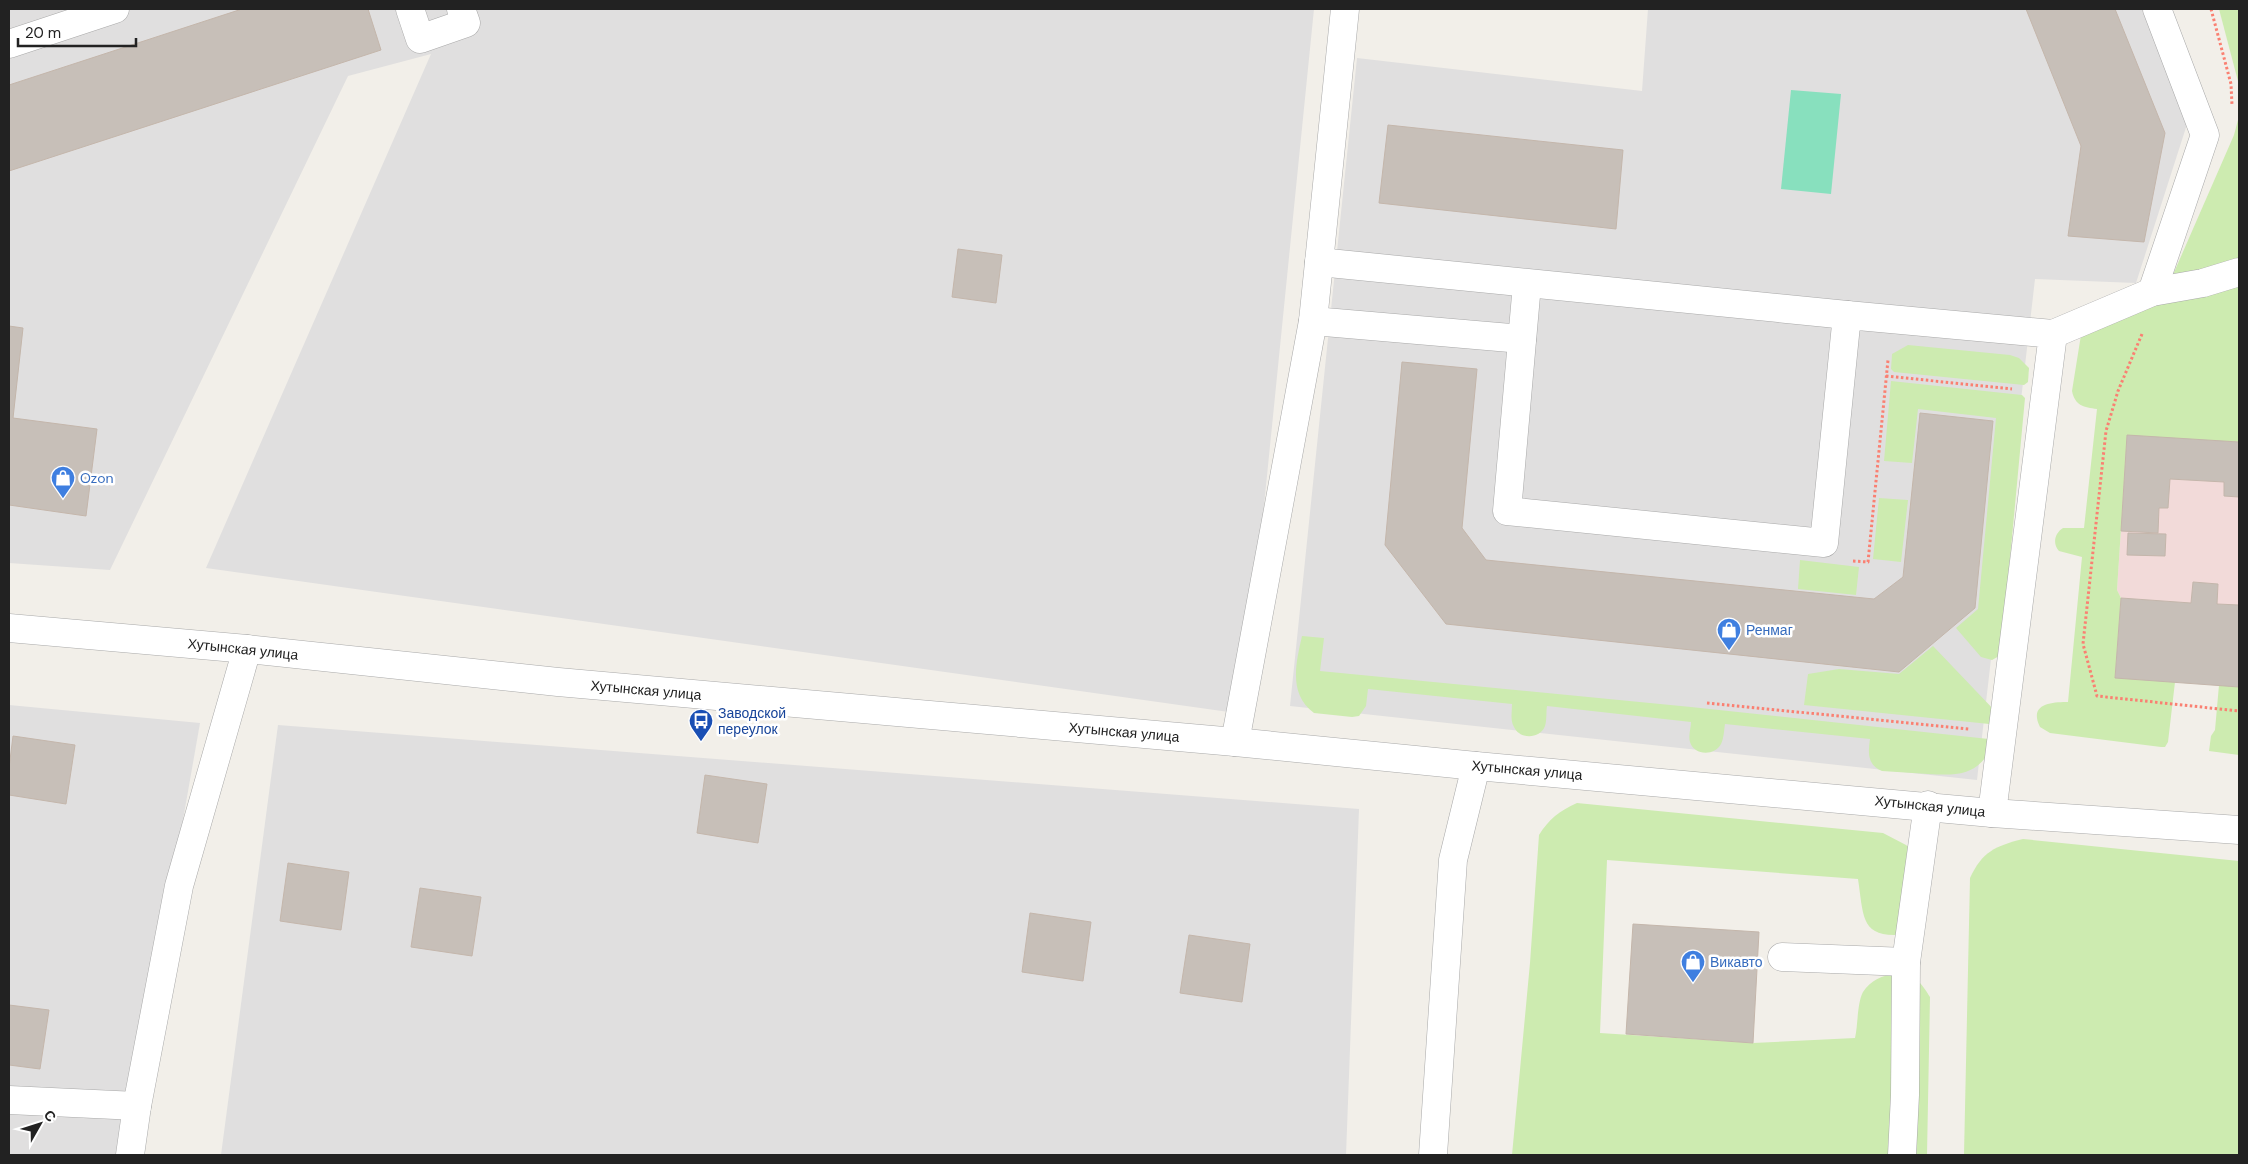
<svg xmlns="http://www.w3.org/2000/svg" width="2248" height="1164" viewBox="0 0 2248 1164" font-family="'DM Sans',sans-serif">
  <rect width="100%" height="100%" fill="#f2efe9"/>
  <g fill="#e0dfdf">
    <path d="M 9,9 L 1314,9 L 1243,714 L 206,568 L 431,54 L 348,76 L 110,570 L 9,563 Z"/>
    <path d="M 1648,9 L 2168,9 L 2199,87 L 2136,283 L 2035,279 L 1977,780 L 1290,706 L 1357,58 L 1642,91 Z"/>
    <path d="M 9,705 L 200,723 L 124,1155 L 9,1155 Z"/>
    <path d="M 278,725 L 1359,809 L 1346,1155 L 221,1155 Z"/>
  </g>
  <path fill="#f2dad9" d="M 2127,435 L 2239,442 L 2239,605 L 2217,604 L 2218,584 L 2193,582 L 2191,603 L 2121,598 L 2117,590 Z"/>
  <g fill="#cdebb0">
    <path d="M 2219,9 L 2239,9 L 2239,85 Z"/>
    <path d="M 2239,116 L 2239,258 L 2201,272 L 2172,277 L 2234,135 Z"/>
    <path d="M 2239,286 L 2239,442 L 2127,436 L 2117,590 L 2121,598 L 2115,677 L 2175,682 L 2168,742 L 2165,747 L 2161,747 L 2050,733 L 2040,727 C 2028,703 2053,702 2068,702 L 2082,557 L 2059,551 C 2052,543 2055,533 2063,528 L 2084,528 L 2097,409 C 2084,407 2075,406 2072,391 L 2085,310 L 2198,298 Z"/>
    <path d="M 1908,345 L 2010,355 L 2019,358 L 2029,368 L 2028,382 L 2024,385 L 1894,372 L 1891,369 L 1892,354 Z"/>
    <path d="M 1891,381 L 2022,395 L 2025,398 L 2001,655 L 1992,660 L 1981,657 L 1956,628 L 1978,609 L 1996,418 L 1918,409 L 1912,463 L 1884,461 Z"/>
    <path d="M 1879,498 L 1908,500 L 1901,562 L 1873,559 Z"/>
    <path d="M 1800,560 L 1859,567 L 1856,595 L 1798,589 Z"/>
    <path d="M 1302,636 L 1324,638 L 1320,671 L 1691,707 L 1998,740 C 1977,774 1966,776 1928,774 C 1913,773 1897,772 1882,771 C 1867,765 1868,752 1870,739 L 1725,724 C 1724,730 1724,738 1721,744 C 1715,756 1694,756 1690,742 C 1688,736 1691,728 1691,722 L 1547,706 C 1546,712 1547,720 1545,726 C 1540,739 1520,740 1514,727 C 1510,720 1512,712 1512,704 L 1368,689 L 1366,706 L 1359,716 L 1352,717 L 1314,713 C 1288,694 1296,663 1302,636 Z"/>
    <path d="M 1933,646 L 1996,712 L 1999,725 L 1804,705 L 1808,674 L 1839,669 L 1899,674 Z"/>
    <path d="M 2219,685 L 2239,687 L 2239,755 L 2209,751 L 2211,736 L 2215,730 Z"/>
    <path d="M 1577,803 L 1883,833 L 1906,845 L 1922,858 L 1908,934 C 1860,940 1864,918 1858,879 L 1607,860 L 1600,1033 L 1753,1043 L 1855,1038 C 1858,1026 1857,1003 1863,992 C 1874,975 1896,970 1915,979 C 1921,982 1926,991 1930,997 L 1927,1155 L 1512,1155 L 1530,963 L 1539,835 C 1549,819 1559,811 1577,803 Z"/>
    <path d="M 2023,839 L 2239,861 L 2239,1155 L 1964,1155 L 1970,878 C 1982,852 1995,846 2023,839 Z"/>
  </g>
  <path fill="#88e0be" d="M 1791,90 L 1841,94 L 1831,194 L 1781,189 Z"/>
  <g fill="#c7bfb8" stroke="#c4b6ab">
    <path d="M 242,9 L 368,9 L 381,50 L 9,171 L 9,85 Z"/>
    <path d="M 2026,9 L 2115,9 L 2165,133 L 2144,242 L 2068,236 L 2081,146 Z"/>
    <path d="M 1388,125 L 1623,150 L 1616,229 L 1379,203 Z"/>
    <path d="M 958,249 L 1002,255 L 996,303 L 952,297 Z"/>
    <path d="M 9,326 L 23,328 L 13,418 L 97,429 L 86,516 L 9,505 Z"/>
    <path d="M 1402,362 L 1477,369 L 1462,528 L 1486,560 L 1874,599 L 1903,577 L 1920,413 L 1993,421 L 1975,608 L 1899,672 L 1446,624 L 1385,545 Z"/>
    <path d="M 2127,435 L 2239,442 L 2239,497 L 2224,496 L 2224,482 L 2170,479 L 2168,508 L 2159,508 L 2158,533 L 2121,531 Z"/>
    <path d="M 2128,533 L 2166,534 L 2165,556 L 2127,555 Z"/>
    <path d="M 2193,582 L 2218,584 L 2217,604 L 2239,605 L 2239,687 L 2115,678 L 2121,598 L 2191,603 Z"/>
    <path d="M 13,736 L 75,745 L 66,804 L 9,795 L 9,768 Z"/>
    <path d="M 705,775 L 767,784 L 758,843 L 697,833 Z"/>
    <path d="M 288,863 L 349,872 L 341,930 L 280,921 Z"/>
    <path d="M 420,888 L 481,897 L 472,956 L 411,947 Z"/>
    <path d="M 1030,913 L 1091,922 L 1083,981 L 1022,972 Z"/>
    <path d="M 1633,924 L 1759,932 L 1753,1043 L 1626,1034 Z"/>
    <path d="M 1189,935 L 1250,944 L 1242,1002 L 1180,993 Z"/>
    <path d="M 9,1005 L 49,1010 L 40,1069 L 9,1065 Z"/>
  </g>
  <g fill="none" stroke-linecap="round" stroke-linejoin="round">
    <defs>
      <g id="minor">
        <path d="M 410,9 L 420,39 L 466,23 L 461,9"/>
        <path d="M 9,44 L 115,9"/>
        <path d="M 1319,262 L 1847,315"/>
        <path d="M 1527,284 L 1507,511 L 1824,543 L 1847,315 L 2053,334 L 1992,813"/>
        <path d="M 2152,292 L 2205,135 L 2157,9"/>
        <path d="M 1313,321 L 1522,339"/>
        <path d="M 2053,334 L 2152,292 L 2203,283 L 2239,272"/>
        <path d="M 9,628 L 247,649 L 558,682 L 1235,742 L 1476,766 L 1992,813 L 2239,830"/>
        <path d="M 1235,742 L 1313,321 L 1345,9"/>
        <path d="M 1782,957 L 1906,962"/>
        <path d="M 9,1100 L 137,1106"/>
        <path d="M 130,1155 L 137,1106 L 179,886 L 247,649"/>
        <path d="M 1433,1155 L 1453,860 L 1476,766"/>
        <path d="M 1902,1155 L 1905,1095 L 1906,962 L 1928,805"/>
      </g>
    </defs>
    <use href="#minor" stroke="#a9a9a9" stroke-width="29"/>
    <g stroke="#fa8072" stroke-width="3" stroke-dasharray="2.5 2.5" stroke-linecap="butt">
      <path d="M 2211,9 L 2231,84 L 2232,105"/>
      <path d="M 2142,334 L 2118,391 L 2106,431 L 2083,644 L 2097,696 L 2239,711"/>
      <path d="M 1886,376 L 2012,389"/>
      <path d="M 1853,561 L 1868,562 L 1888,360"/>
      <path d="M 1707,703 L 1969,729"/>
    </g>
    <use href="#minor" stroke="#fff" stroke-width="28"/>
  </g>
  <defs>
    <symbol id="shop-pin" viewBox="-11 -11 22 30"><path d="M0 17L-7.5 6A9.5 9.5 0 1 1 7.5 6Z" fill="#3f7fe0" stroke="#fff"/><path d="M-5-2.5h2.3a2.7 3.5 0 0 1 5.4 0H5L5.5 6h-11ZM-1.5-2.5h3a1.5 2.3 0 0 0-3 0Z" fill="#fff"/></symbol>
    <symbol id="bus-pin" viewBox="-11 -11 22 30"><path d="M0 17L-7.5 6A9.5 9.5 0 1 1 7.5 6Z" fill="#1a4fb4" stroke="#fff"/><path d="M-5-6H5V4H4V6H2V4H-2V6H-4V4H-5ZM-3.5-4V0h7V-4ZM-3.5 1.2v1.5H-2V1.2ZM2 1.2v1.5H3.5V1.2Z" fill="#fff"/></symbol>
  </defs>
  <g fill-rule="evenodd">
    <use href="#shop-pin" x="49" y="464" width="28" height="38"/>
    <use href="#shop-pin" x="1715" y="616" width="28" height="38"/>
    <use href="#bus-pin" x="687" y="707" width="28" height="38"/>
    <use href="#shop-pin" x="1679" y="948" width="28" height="38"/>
  </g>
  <g text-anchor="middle" stroke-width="5" stroke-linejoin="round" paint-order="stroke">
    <g font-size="14" fill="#366cbe" stroke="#fff" text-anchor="start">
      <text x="80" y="483">Ozon</text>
      <text x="1746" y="635">Ренмаг</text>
      <text x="1710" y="967">Викавто</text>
    </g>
    <g font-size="14" fill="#222" stroke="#fff">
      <text transform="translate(243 649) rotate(6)" y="5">Хутынская улица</text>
      <text transform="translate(646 690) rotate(5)" y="5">Хутынская улица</text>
      <text transform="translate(1124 732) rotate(5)" y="5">Хутынская улица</text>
      <text transform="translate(1527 770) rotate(5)" y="5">Хутынская улица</text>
      <text transform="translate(1930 806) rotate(6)" y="5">Хутынская улица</text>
    </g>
    <g font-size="14" fill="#164399" stroke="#fff" text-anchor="start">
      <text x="718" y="718">Заводской<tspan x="718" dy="16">переулок</tspan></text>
    </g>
  </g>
  <rect width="2248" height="1164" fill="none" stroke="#222222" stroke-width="20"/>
  <g transform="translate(40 1124) rotate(51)" stroke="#ffffff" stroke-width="4" paint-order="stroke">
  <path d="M0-4L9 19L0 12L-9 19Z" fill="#222222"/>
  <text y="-8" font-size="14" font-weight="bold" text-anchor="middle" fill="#222222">С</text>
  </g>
  <path d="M18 38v8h118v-8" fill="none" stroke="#222222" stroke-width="2.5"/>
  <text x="25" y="38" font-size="15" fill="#222222" stroke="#ffffff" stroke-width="4" paint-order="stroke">20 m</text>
</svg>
